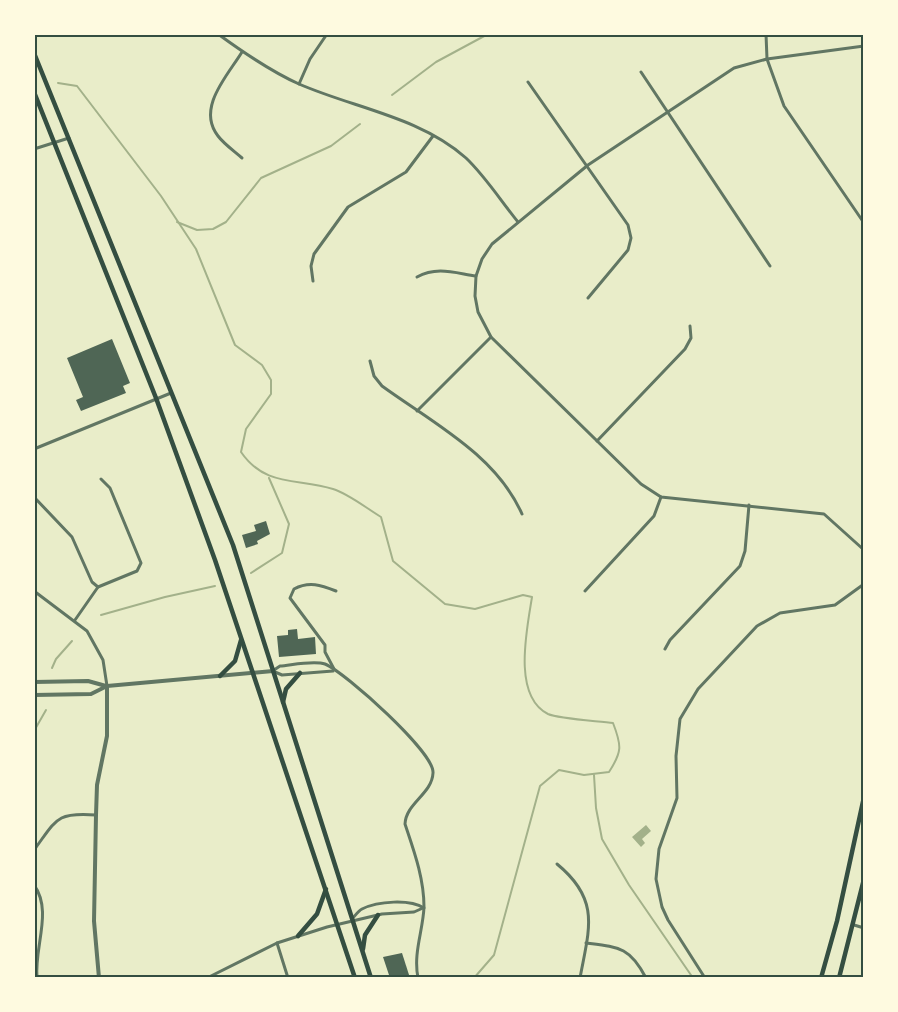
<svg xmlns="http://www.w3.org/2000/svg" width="898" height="1012" viewBox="0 0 898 1012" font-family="'Crimson Pro',serif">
  <rect width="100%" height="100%" fill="#e9edc9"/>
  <path fill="#a3b18a" d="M 646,825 L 651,831 L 642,839 L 645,843 L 641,847 L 632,837 Z"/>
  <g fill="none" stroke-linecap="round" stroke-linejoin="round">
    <g stroke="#a3b18a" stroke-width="2">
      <path d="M 58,83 L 77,86 L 161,196 L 196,249 L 235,345 L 262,365 L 271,380 L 271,394 L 246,429 L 241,452 C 265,487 297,478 333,489 C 349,494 366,508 381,517 L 393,561 L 445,604 L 475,609 L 523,595 L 532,597 C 527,629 512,696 548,714 C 559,719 599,721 613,723 C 622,746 622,752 609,772 L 584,775 L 559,770 L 540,786 L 494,955 L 474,978"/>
      <path d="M 392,95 L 436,62 L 488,34"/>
      <path d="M 177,222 L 197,230 L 213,229 L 226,222 L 261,178 L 331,146 L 360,124"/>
      <path d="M 251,573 L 282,553 L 289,524 L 269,478"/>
      <path d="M 101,615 L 165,597 L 215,586"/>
      <path d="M 52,668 L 56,659 L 72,641"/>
      <path d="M 34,731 L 46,710"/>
      <path d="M 594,775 L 596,808 L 602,839 L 629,885 L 693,978"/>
    </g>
  </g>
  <g fill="#4f6655">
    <path d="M 112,339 L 130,383 L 123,386 L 126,393 L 81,411 L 76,400 L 83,397 L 67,358 Z"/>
    <path d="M 266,521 L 270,534 L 257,541 L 258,544 L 246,548 L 242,535 L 256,531 L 254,525 Z"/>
    <path d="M 297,629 L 298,639 L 315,637 L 316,654 L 279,657 L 277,636 L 288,635 L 288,630 Z"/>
    <path d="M 402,953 L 410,978 L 390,978 L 383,957 Z"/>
  </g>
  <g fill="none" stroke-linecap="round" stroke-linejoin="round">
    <g stroke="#617663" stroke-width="3">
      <path d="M 218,34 C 244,53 270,71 299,84 C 354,108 420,117 466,158 C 485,176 501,201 518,222"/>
      <path d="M 766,34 L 767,59 L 784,106 L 864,223"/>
      <path d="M 864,46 L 767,59 L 734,68 L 588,165 L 492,244 L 482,259 L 476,276 L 475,296 L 478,312 L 491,337 L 641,484 L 661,497 L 824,514 L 864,550"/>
      <path d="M 641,72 L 770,266"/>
      <path d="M 528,82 L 628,225 L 631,238 L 628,250 L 588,298"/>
      <path d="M 299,84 L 310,59 L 327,34"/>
      <path d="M 34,149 L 69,138"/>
      <path d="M 242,158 C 234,151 224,144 218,136 C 196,108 228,75 242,52"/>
      <path d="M 417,277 C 437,266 455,273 476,276"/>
      <path d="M 313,281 L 311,266 L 314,254 L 348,207 L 406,172 L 433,136"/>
      <path d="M 370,361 L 374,376 L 382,386 C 433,423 496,455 522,514"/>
      <path d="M 417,411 L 491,337"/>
      <path d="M 597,441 L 685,349 L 691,338 L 690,326"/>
      <path d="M 34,449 L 171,393"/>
      <path d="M 34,497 L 72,537 L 92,582 L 98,587"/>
      <path d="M 34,591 L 87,631 L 103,660 L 107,686"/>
      <path d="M 585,591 L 654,516 L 661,497"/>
      <path d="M 75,620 L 98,587 L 137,571 L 141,563 L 110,488 L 101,479"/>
      <path d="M 665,649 L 670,640 L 740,566 L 745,551 L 749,505"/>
      <path d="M 334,669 L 325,652 L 325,645 L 290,598 L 294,589 C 309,581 321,585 336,591"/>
      <path d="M 274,670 L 280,666 C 292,665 314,660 325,664 C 346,673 435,753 433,773 C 432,794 406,803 405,824 C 414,851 424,878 424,907 C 423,931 413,953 418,978"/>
      <path d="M 275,672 L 282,675 L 333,671"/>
      <path d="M 34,850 C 57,819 56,812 96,815"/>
      <path d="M 557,864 C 601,900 589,929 580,978"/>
      <path d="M 34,885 C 53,911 34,947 37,978"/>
      <path d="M 352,919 C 355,916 358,911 362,909 C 378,901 410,899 424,908"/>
      <path d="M 854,925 L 864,928"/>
      <path d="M 277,943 L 288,978"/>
      <path d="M 586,943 C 619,947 630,947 646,978"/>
      <path d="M 207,978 L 277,943 L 327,927 L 382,914 L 414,912 L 423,908"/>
      <path d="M 705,978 L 668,920 L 662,907 L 656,879 L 659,849 L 677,798 L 676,756 L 680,719 L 698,689 L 757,626 L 780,613 L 835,605 L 864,584"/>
    </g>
    <g stroke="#617663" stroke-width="4">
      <path d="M 34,682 L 88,681 L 106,686"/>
      <path d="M 34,695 L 91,694 L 107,686 L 273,671"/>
      <path d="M 99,978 L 94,921 L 96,815 L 97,785 L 107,736 L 107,686"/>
    </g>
    <g stroke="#344e41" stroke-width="4.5">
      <path d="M 34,53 L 233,545 L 371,978"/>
      <path d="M 34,92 L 156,398 L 215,560 L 355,978"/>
      <path d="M 220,676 L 235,661 L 241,640"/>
      <path d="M 283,702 L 286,689 L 300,673"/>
      <path d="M 298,936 L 317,914 L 326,889"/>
      <path d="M 363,949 L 365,935 L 378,915"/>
      <path d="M 821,978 L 837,921 L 864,797"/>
      <path d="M 839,978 L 864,879"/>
    </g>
  </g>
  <rect width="898" height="1012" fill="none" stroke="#fefae0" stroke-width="72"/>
  <rect x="36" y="36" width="826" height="940" fill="none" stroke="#344e41" stroke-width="2"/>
</svg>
